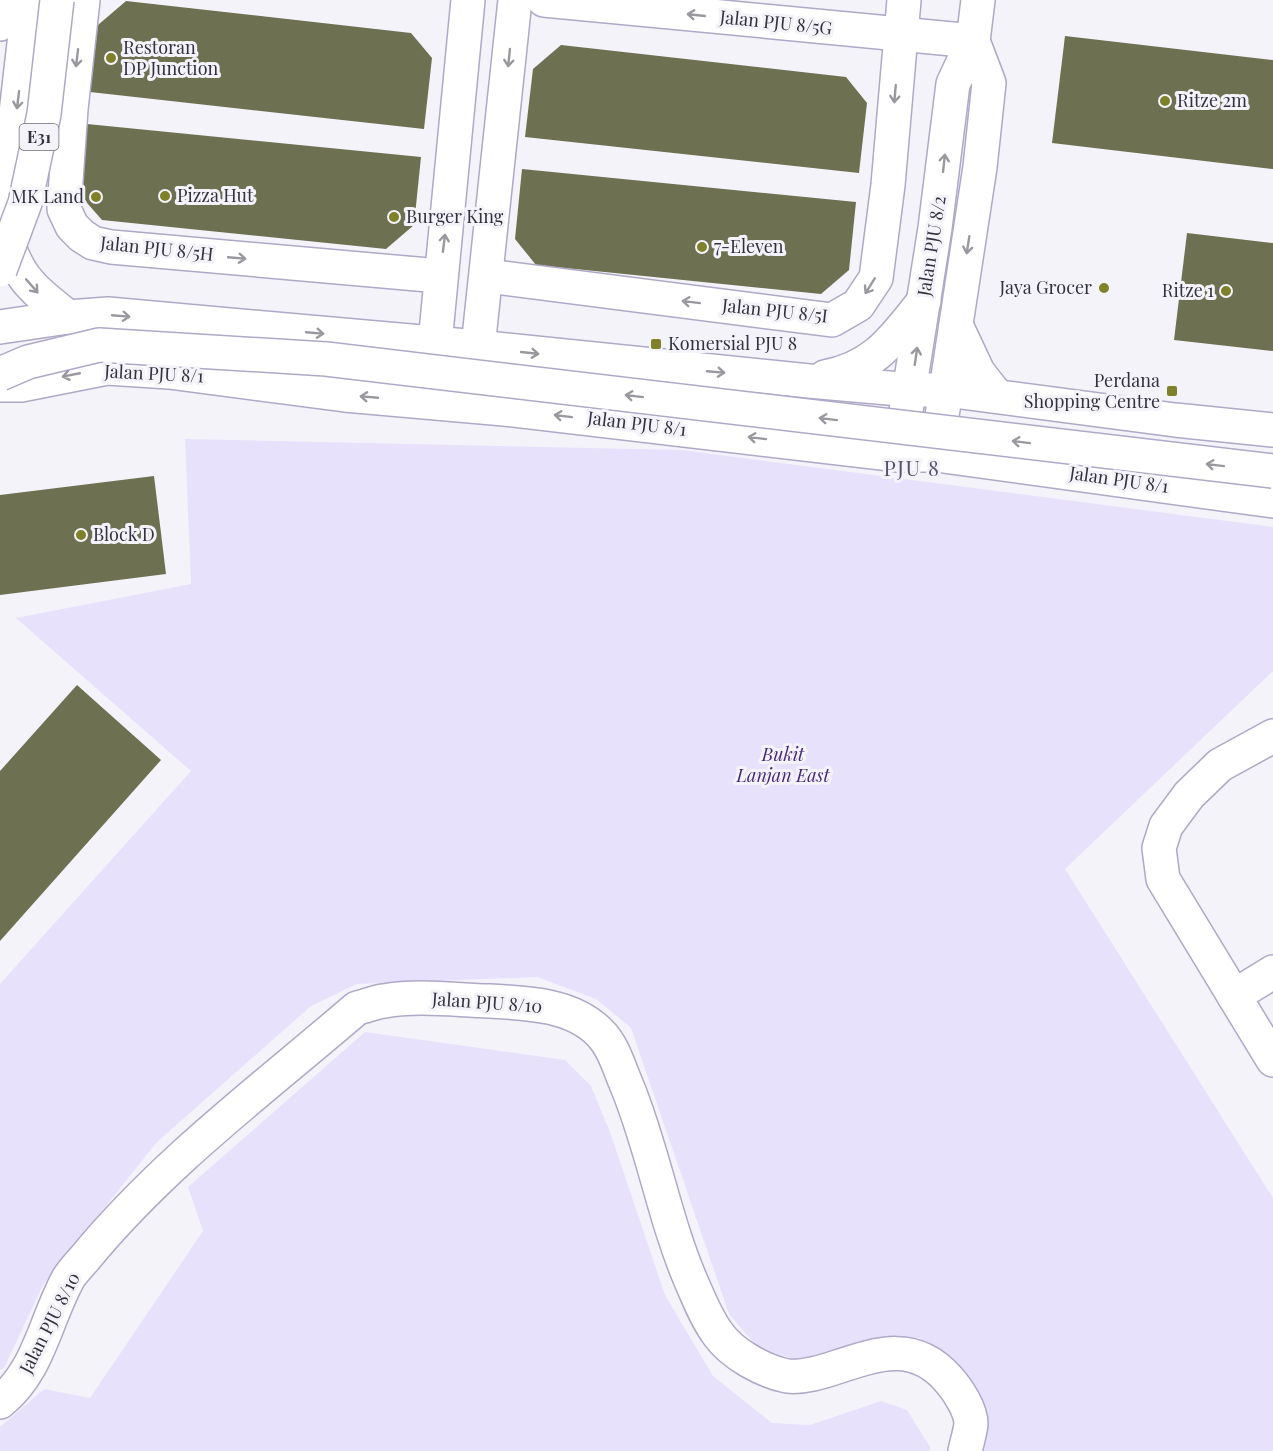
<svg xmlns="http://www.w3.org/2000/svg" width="1273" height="1451" viewBox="0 0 1273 1451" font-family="'Playfair Display',serif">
  <rect width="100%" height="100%" fill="#f5f3fa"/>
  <g fill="#e7e1fc">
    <path d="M 185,439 L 682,450 L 1273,527 L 1273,671 L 1065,869 L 1273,1198 L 1273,1451 L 977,1451 L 957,1371 L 920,1338 L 867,1339 L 810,1363 L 759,1349 L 729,1314 L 631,1028 L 596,999 L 537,977 L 357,984 L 311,1006 L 156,1143 L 43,1285 L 4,1368 L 0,1370 L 0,984 L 191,771 L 16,618 L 191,584 Z"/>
    <path d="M 365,1032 L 565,1060 L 591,1086 L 610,1132 L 665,1295 L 713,1376 L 772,1423 L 810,1425 L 881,1401 L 907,1410 L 930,1447 L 930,1451 L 0,1451 L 0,1427 L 44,1389 L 90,1398 L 203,1231 L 188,1187 Z"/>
  </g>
  <g fill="#6e7052">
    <path d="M 126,1 L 411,33 L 432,58 L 424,129 L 90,92 L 98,25 Z"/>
    <path d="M 1065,36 L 1273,60 L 1273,169 L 1052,143 Z"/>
    <path d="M 561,45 L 846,77 L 867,103 L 859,173 L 525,137 L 533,69 Z"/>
    <path d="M 87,124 L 421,157 L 414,225 L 386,249 L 102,220 L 80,195 Z"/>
    <path d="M 522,169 L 856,202 L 849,270 L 821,294 L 536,265 L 515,239 Z"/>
    <path d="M 1187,233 L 1273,243 L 1273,351 L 1174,340 Z"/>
    <path d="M 154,476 L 166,574 L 0,595 L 0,495 Z"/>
    <path d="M 77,685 L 161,760 L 0,941 L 0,771 Z"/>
  </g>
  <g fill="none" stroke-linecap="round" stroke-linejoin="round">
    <defs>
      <g id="minor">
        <path d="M 29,0 L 3,226 C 15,275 29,286 68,317"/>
        <path d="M 83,0 L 71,109 L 64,209 L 72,226 L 82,236 L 93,243 L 111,247 L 440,276"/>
        <path d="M 544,0 L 973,41"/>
        <path d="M 487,276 L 832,320 L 858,305 L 876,278 L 888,185 L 904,0"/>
        <path d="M 435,343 L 468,0"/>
        <path d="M 478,347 L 515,0"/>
        <path d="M 899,455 L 935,228 L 953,84 L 973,41 L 978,0"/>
        <path d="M 936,455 L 980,167 L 989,83 L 973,41"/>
        <path d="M 1273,736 L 1220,765 L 1189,795 L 1166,826 L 1159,848 L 1163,879 L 1273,1060"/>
        <path d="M 1234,996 L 1273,972"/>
        <path d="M 0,1402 C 39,1371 45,1321 68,1279 C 72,1272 79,1265 85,1258 C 163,1163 264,1088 357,1008 C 366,1006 375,1002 384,1001 C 418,995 454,1000 489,1001 C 526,1003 572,1004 600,1033 C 614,1047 619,1068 627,1086 C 653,1149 664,1218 691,1281 C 699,1299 706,1318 718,1334 C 732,1354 763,1371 787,1376 C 803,1378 822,1372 837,1367 C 879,1353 916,1341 949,1380 C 958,1390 971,1410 971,1424 C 970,1433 967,1442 965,1451"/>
      </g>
      <g id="major">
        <path d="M 956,325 L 978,372 L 996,395"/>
        <path d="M 0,327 L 68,317 L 108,314 L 478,347 L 809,381 L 911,390 L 946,390 L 1175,420 L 1273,430"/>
        <path d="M 825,377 C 876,367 893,339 924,301"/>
        <path d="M 0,385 L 21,385 L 107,368 L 169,372 L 345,395 L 504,409 L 899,455 L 936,455 L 1273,501"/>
      </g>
      <path id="highway" d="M 0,24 L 2,0"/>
    </defs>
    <use href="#minor" stroke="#afa8c7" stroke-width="36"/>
    <use href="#major" stroke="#afa8c7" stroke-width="36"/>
    <use href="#highway" stroke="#afa8c7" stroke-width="36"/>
    <use href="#minor" stroke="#fff" stroke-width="33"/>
    <use href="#major" stroke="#fff" stroke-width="33"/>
    <use href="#highway" stroke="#fff" stroke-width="33"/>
    <defs>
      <g id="highway-bridge">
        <path d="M 0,270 L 25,203 L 44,114 L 57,0"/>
        <path d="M 0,374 L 28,362 L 99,345 L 326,359 L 1273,471"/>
      </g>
    </defs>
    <use href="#highway-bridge" stroke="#afa8c7" stroke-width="36" stroke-linecap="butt"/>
    <use href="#highway-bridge" stroke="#fff" stroke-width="33"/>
  </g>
  <defs><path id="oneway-shaft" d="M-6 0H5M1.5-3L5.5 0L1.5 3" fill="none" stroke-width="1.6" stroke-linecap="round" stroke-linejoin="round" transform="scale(1.5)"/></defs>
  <g stroke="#9a989e">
    <use href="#oneway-shaft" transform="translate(696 15) rotate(-174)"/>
    <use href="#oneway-shaft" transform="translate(77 58) rotate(97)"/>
    <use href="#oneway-shaft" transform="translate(509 58) rotate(96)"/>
    <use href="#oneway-shaft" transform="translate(895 94) rotate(95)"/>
    <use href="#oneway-shaft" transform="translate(18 100) rotate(97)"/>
    <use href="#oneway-shaft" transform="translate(944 163) rotate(-84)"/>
    <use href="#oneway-shaft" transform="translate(444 243) rotate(-83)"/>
    <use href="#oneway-shaft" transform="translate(968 245) rotate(99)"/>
    <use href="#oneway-shaft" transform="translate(237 258) rotate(5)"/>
    <use href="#oneway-shaft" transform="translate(32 286) rotate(49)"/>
    <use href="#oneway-shaft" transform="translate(870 286) rotate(122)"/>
    <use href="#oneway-shaft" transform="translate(691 302) rotate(-173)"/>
    <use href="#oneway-shaft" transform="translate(121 316) rotate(5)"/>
    <use href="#oneway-shaft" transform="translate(315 333) rotate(5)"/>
    <use href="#oneway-shaft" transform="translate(530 353) rotate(6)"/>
    <use href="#oneway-shaft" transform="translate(916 356) rotate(-82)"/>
    <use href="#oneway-shaft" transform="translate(716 372) rotate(5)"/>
    <use href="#oneway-shaft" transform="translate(71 375) rotate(169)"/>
    <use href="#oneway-shaft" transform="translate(634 396) rotate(-173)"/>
    <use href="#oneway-shaft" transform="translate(369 397) rotate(-175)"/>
    <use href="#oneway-shaft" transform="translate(563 416) rotate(-173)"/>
    <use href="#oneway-shaft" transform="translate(828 419) rotate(-173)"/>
    <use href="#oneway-shaft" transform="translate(757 438) rotate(-173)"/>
    <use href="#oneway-shaft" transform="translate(1021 442) rotate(-173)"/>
    <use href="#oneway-shaft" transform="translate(1215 465) rotate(-173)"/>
  </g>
  <g fill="#7e812a" stroke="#f5f3fa" stroke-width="2">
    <circle cx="111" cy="58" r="6"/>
    <circle cx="1165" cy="101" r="6"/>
    <circle cx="165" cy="196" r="6"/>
    <circle cx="96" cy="197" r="6"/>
    <circle cx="394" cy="217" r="6"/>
    <circle cx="702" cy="247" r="6"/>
    <circle cx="1104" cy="288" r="6"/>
    <circle cx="1226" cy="291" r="6"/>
    <rect x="650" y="338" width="12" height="12" rx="3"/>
    <rect x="1166" y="385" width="12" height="12" rx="3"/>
    <circle cx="81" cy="535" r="6"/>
  </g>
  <g text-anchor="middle" stroke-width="6" stroke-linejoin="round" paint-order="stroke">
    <rect fill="#f5f3fa" stroke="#6e6b76" stroke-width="1.5" x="19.5" y="124" width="39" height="26" rx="4.5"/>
    <g font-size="16" font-weight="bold" fill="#34313e">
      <text x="39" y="143">E31</text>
    </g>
    <g font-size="18" fill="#34313e" stroke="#f5f3fa">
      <text transform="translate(776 23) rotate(6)" y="6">Jalan PJU 8/5G</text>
      <text transform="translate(932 246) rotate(-81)" y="6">Jalan PJU 8/2</text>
      <text transform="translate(157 249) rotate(6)" y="6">Jalan PJU 8/5H</text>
      <text transform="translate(775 311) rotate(6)" y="6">Jalan PJU 8/5I</text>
      <text transform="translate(154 374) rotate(3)" y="6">Jalan PJU 8/1</text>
      <text transform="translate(637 424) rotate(7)" y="6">Jalan PJU 8/1</text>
      <text transform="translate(1119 480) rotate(8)" y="6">Jalan PJU 8/1</text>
      <text transform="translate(487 1003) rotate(4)" y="6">Jalan PJU 8/10</text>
      <text transform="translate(50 1323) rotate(-63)" y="6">Jalan PJU 8/10</text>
    </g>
    <g font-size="18" fill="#34313e" stroke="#f5f3fa" text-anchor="start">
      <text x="123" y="54">Restoran<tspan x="123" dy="21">DP Junction</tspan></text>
      <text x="1177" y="107">Ritze 2m</text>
      <text x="177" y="202">Pizza Hut</text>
      <text x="84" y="203" text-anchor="end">MK Land</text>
      <text x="406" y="223">Burger King</text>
      <text x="714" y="253">7-Eleven</text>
      <text x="1092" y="294" text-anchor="end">Jaya Grocer</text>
      <text x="1214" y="297" text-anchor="end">Ritze 1</text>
      <text x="668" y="350">Komersial PJU 8</text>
      <text x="1160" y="387" text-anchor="end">Perdana<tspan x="1160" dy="21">Shopping Centre</tspan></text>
      <text x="93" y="541">Block D</text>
    </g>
    <g font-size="18" font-style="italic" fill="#452878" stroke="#f5f3fa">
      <text x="783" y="761">Bukit<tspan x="783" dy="21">Lanjan East</tspan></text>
    </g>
    <g font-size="21" letter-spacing="1.5" fill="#58516d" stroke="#f5f3fa">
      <text x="912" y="476">PJU 8</text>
    </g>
  </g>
</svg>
